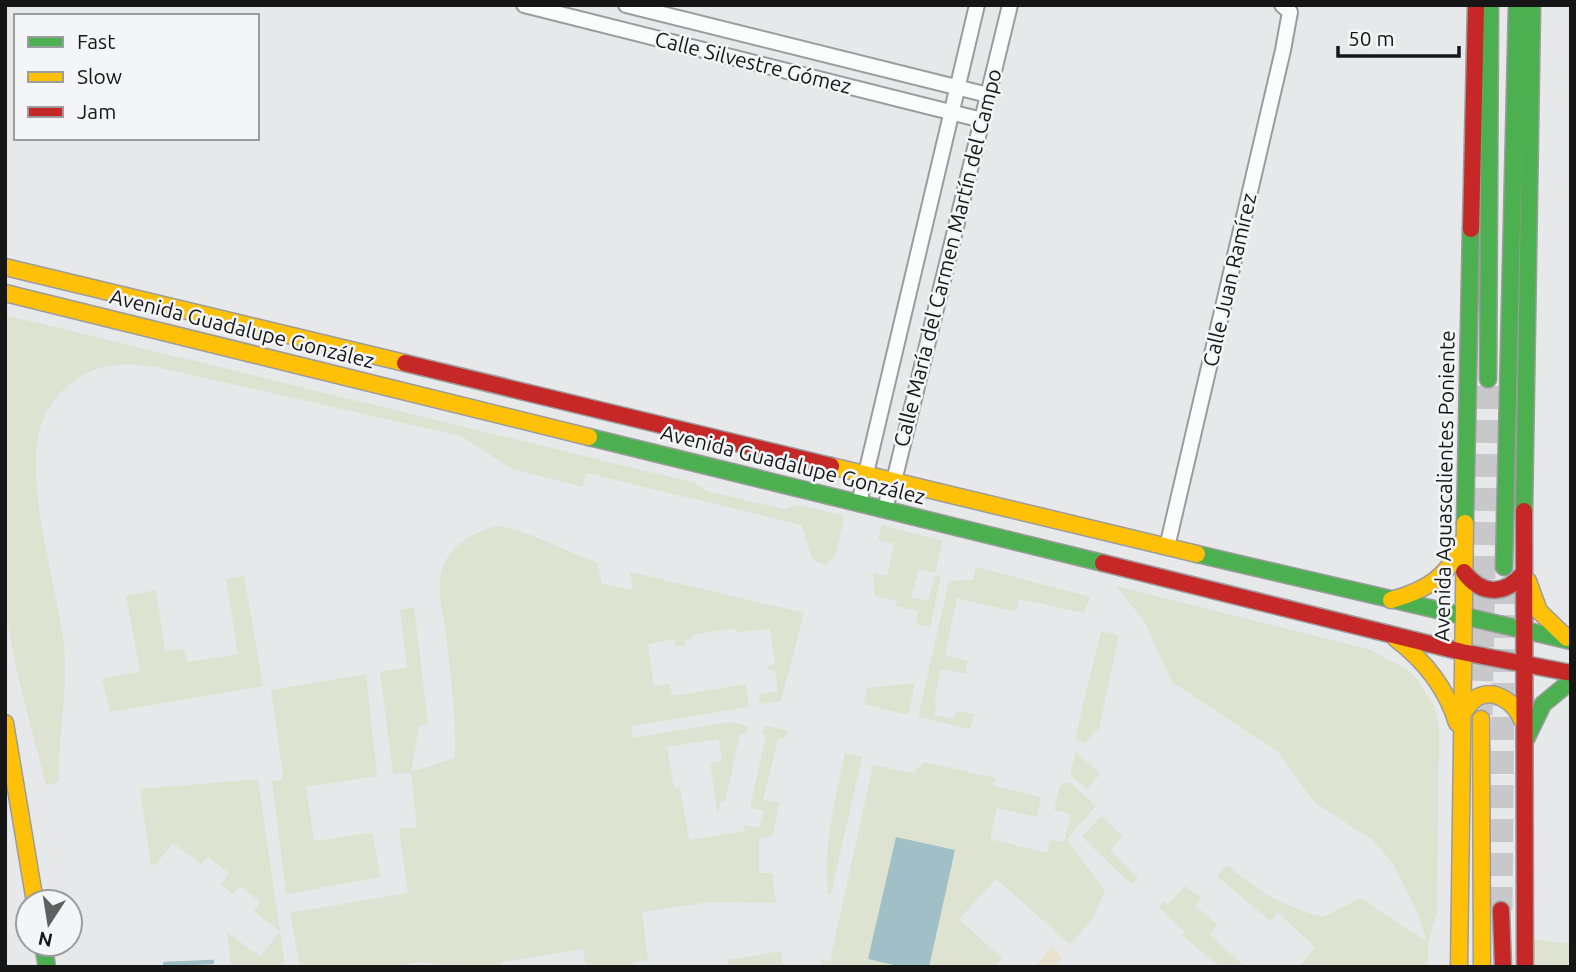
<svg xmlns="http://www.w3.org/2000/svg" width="1576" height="972" viewBox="0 0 1576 972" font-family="Ubuntu,sans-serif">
  <rect width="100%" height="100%" fill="#e7e8e9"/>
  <g fill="#dee2d1">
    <path d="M 5,315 L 695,483 L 706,491 L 784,509 L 798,505 L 842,515 L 844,519 L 835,557 L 824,565 L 812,559 L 802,525 L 587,473 L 582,487 L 512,469 L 461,436 L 161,368 C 128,362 96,362 70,384 C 53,397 41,417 38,438 C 28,492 55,582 63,638 C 70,687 57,734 59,782 L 46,785 L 18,677 L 5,610 Z"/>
    <path d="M 882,525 L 943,541 L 935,573 L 919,569 L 911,597 L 928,601 L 935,575 L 941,576 L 930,627 L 916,624 L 918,611 L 896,606 L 897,601 L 875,596 L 873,573 L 887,576 L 894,544 L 878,540 Z"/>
    <path d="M 499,526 C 533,532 563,551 597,562 L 602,584 L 633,590 L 630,572 L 804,613 L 781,701 L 760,704 L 758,695 L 778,691 L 775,669 L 768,670 L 767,666 L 775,664 L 770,628 L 736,633 L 735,628 L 692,635 L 692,639 L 685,640 L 685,645 L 676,647 L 674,639 L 648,644 L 654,686 L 670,684 L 672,696 L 746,684 L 749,707 L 631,726 L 633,738 L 731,722 L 748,726 L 746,735 L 740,734 L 725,802 L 721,801 L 718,816 L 710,763 L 722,761 L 719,739 L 667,747 L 674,788 L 680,787 L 689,840 L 745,831 L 744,825 L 759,828 L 764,811 L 750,807 L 766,735 L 762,734 L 764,725 L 787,731 L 785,738 L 778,739 L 763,800 L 779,802 L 773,835 L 759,839 L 759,873 L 772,873 L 776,903 L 710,902 L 642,912 L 648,960 L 633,962 L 633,967 L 586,966 L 583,949 L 501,962 L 501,967 C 484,967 468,968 451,967 C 432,966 422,957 403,967 L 300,967 L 290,913 L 408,893 L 399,829 L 417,827 L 411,773 L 393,774 L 380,672 L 407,667 L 400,610 L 414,607 L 428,723 L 419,726 L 411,772 L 455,758 C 456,716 451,676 446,634 C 444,618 438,597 440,580 C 443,549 471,531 499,526 Z"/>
    <path d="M 976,567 L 1090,597 L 1084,613 L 1019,599 L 1016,612 L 957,598 L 945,655 L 968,661 L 965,674 L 941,669 L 934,701 L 937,702 L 934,715 L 954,719 L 957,711 L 974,714 L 970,729 L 918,717 L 949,581 L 973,580 Z"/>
    <path d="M 244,576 L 263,686 L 110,712 L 102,679 L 140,671 L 126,596 L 156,590 L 165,651 L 184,649 L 187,662 L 238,654 L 226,579 Z"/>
    <path d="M 1116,586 L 1371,650 L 1406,669 L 1417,679 L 1434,706 L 1439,725 L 1437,912 L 1428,943 L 1428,967 L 1298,967 L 1315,947 L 1278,913 L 1270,921 L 1217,876 L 1227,865 C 1257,890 1285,908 1323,917 L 1361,898 L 1427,942 L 1419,916 L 1393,864 L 1374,841 L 1314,802 L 1278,752 L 1172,682 L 1144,621 Z"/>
    <path d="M 1101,631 L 1119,635 L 1099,728 L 1084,743 L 1075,739 Z"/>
    <path d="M 366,674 L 377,776 L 306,787 L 314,841 L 372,833 L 381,877 L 286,894 L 272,781 L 282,780 L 283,775 L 271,690 Z"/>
    <path d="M 915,683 L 908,715 L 864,704 L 867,688 Z"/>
    <path d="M 1076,752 L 1100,774 L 1087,789 L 1070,775 Z"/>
    <path d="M 845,753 L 862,757 L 831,894 L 828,894 C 823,845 835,800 845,753 Z"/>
    <path d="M 924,762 L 995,778 L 993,786 L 1041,797 L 1037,817 L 997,808 L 990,839 L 1047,853 L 1050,840 L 1064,842 L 1071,814 L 1054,810 L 1060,785 L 1070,782 L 1096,806 L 1067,839 L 1105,892 L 1091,921 L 1070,944 L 996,879 L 959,919 L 1002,958 L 995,967 L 821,967 L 821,960 L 830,961 L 873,765 L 912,773 Z"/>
    <path d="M 258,779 L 285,967 L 231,966 L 227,932 L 260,957 L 280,931 L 254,911 L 260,902 L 240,886 L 233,894 L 221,885 L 229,873 L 208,857 L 201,864 L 173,843 L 155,865 L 151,865 L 140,789 Z"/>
    <path d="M 1101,816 L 1122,836 L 1110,850 L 1138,877 L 1132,885 L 1082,837 Z"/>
    <path d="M 1185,886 L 1201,898 L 1195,905 L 1217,925 L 1209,934 L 1245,967 L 1220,967 L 1182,935 L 1185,932 L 1159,907 L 1164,901 L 1168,904 Z"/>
    <path d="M 1533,939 L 1571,944 L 1571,967 L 1532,967 Z"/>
    <path d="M 781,951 L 783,967 L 722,967 L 728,966 L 728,960 Z"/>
  </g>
  <path fill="#e8e2cf" d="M 1052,947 L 1063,957 L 1054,967 L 1035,967 Z"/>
  <path fill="#a0bfc6" d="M 896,837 L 955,850 L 929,967 L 902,967 L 868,959 Z"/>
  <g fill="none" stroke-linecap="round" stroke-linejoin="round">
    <path stroke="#a0bfc6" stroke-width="4.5" d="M 165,964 L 212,962"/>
    <g stroke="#c8c8ca" stroke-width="23" stroke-dasharray="23 11" stroke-linecap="butt">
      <path d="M 1481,715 L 1488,379"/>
      <path d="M 1501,910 L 1504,570"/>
    </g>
    <defs>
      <g id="street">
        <path d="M 524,5 L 982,120"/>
        <path d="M 626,5 L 988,95"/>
        <path d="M 859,503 L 977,5"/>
        <path d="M 884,509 L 894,481 L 1010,5"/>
        <path d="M 1167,547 L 1283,50 L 1290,12 L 1282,5"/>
      </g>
      <g id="fast">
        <path d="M 1488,379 L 1490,5"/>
        <path d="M 589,437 L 1103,563"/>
        <path d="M 1524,511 L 1532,5"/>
        <path d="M 1465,523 L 1471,229"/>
        <path d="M 1197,554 L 1571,641"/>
        <path d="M 1504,567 L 1517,5"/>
        <path d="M 1526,739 L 1543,704 L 1571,681"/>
        <path d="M 43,944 L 47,967"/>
      </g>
      <g id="slow">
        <path d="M 5,267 L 405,363"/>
        <path d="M 5,293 L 589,437"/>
        <path d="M 831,466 L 1197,554"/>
        <path d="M 1528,581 L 1539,611 L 1567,638"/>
        <path d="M 1391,600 C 1424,591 1450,577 1461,543"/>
        <path d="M 1396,639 C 1425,661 1446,687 1457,723"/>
        <path d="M 1461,716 C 1465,710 1470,702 1476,698 C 1495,687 1515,703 1522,720"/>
        <path d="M 1481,719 L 1482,967"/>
        <path d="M 5,723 L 35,902"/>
        <path d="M 1459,967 L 1465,523"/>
      </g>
      <g id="jam">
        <path d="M 1471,229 L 1476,5"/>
        <path d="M 405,363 L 831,466"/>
        <path d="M 1524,511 L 1525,967"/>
        <path d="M 1103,563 L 1462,652 L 1571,673"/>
        <path d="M 1464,572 C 1481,595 1504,596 1523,574"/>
        <path d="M 1501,910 L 1503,967"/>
      </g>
    </defs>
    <use href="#street" stroke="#9c9c9d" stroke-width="18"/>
    <use href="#fast" stroke="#9c9c9d" stroke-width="19"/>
    <use href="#slow" stroke="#9c9c9d" stroke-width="19"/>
    <use href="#jam" stroke="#9c9c9d" stroke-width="19"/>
    <use href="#street" stroke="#fbfcfc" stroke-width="14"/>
    <use href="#fast" stroke="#4caf50" stroke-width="16"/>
    <use href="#slow" stroke="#ffc107" stroke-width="16"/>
    <use href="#jam" stroke="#c62828" stroke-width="16"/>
  </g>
  <g text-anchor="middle" stroke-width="5" stroke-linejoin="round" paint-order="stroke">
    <g font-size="21" fill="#161617" stroke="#f4f5f8">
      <text transform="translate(753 63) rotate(14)" y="7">Calle Silvestre Gómez</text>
      <text transform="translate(948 258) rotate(-76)" y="7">Calle María del Carmen Martín del Campo</text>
      <text transform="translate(1230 280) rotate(-77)" y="7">Calle Juan Ramírez</text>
      <text transform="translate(242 329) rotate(14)" y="7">Avenida Guadalupe González</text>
      <text transform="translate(793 465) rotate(14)" y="7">Avenida Guadalupe González</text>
      <text transform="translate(1445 486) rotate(-89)" y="7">Avenida Aguascalientes Poniente</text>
    </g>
  </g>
  <rect width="1576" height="972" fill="none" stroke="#161617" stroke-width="14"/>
  <rect x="14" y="14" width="245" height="126" fill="#f4f5f8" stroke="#9b9c9e" stroke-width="2"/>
  <rect x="28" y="37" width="35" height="10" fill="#4caf50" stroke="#9b9c9e" stroke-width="2"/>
  <text x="77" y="49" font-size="21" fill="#161617">Fast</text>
  <rect x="28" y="72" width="35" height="10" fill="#ffc107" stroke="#9b9c9e" stroke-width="2"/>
  <text x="77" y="84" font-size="21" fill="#161617">Slow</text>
  <rect x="28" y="107" width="35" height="10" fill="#c62828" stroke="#9b9c9e" stroke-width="2"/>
  <text x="77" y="119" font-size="21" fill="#161617">Jam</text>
  <g transform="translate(49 923) rotate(192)"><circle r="33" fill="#f4f5f8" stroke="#9b9c9e" stroke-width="2"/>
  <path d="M0-5L12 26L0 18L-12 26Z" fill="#5f6060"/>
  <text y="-10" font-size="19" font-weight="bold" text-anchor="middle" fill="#161617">N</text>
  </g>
  <path d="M1338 46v10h121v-10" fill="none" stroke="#161617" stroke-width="3.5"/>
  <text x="1348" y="46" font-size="21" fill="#161617" stroke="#f4f5f8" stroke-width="5" paint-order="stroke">50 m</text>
</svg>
